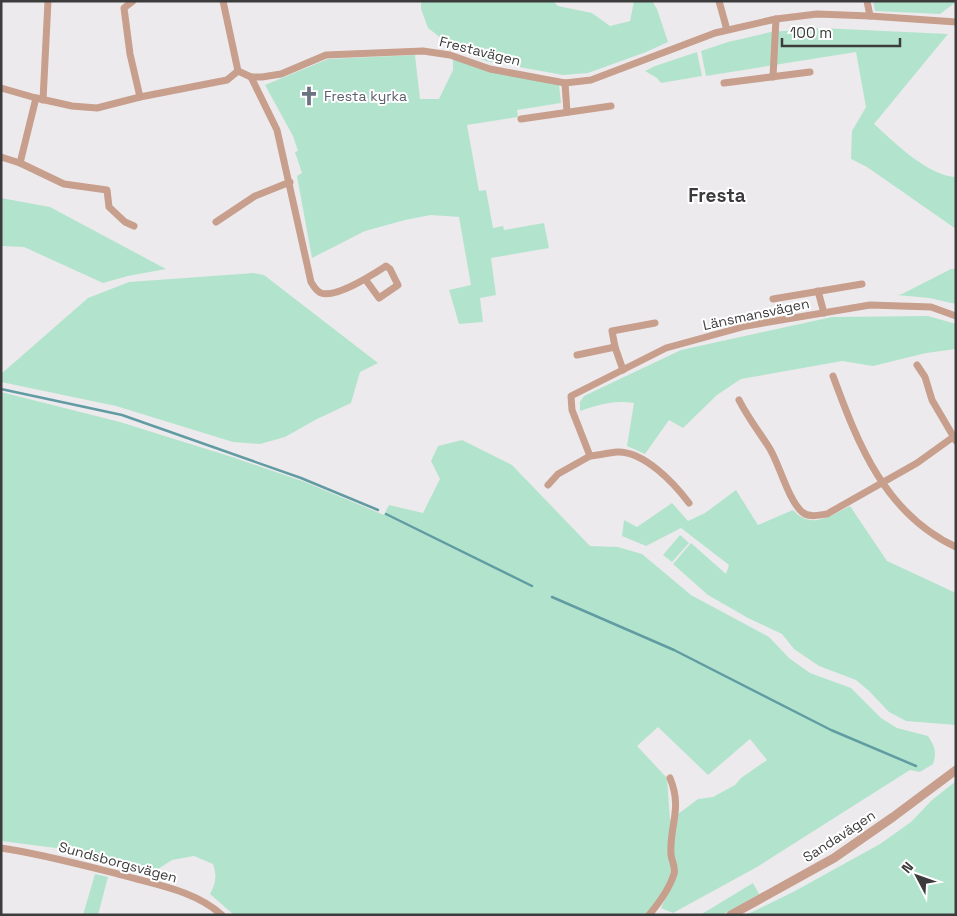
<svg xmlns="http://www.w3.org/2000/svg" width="957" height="916" viewBox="0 0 957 916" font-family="'Space Grotesk',sans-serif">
  <rect width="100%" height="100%" fill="#edeaee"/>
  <g fill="#b2e4cd" fill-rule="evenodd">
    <path d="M 421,1 L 553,1 L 558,6 L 592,13 L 610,26 L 630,21 L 634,1 L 652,1 L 657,9 L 668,42 L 646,52 L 588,73 L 563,75 L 486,61 L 451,46 L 428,28 L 421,9 Z"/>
    <path d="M 873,1 L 956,1 L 956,2 L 940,14 L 875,11 Z"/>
    <path d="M 821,28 L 948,34 L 874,124 C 894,142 928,176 956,177 L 956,229 L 867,167 L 851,159 L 852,131 L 866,107 L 856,52 L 706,76 L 701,51 L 728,42 L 771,32 Z"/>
    <path d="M 697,52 L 702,76 L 661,83 L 657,78 L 645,71 L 655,66 Z"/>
    <path d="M 415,55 L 420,99 L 439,99 L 453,70 L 453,59 L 489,71 L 559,85 L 561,103 L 517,110 L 518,117 L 467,125 L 479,191 L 486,190 L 493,228 L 503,226 L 504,230 L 544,223 L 549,248 L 491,258 L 496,295 L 480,298 L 483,322 L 459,324 L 449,290 L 471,285 L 459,217 L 431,215 L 405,220 L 365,231 L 312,258 L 297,176 L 302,173 L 295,152 L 298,151 L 293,136 L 265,85 L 328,59 Z"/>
    <path d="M 1,198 L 50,207 L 166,269 L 128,276 L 103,283 L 24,247 L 1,246 Z"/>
    <path d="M 951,269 L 956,269 L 956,304 L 929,298 L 897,295 L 902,294 Z"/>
    <path d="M 254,273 L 264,275 L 378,363 L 360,372 L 351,403 L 317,419 L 285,437 L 260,444 L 233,442 L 116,406 L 1,382 L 1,374 L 88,298 L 129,282 Z"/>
    <path d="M 928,316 L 956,324 L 956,349 L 926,353 L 873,366 L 842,361 L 741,379 L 717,395 L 683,428 L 669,420 L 645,454 L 627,446 L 634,403 C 613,400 601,404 580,411 L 580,402 L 584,396 L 681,350 L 832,317 Z"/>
    <path d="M 1,392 L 120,422 L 232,457 L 305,482 L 384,515 L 389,505 L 423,513 L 440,479 L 431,461 L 438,446 L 462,440 L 512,465 L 590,546 L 618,547 L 642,554 L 691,595 L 769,637 L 789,658 L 810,673 L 851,688 L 881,718 L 897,728 L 928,736 C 935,747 937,752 933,764 L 920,772 L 910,770 L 757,867 L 673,913 L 661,908 L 674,879 L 645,915 L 234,915 L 210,894 C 216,883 217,876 213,864 L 194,856 L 172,860 L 152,873 L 64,849 L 1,841 ZM 658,727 L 708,775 L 750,739 L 767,760 L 741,778 L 735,785 L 713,797 L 698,799 L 670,820 L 667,778 L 637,746 Z"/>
    <path d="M 736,490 L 758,525 L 793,510 C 811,530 830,516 850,506 L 887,561 L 956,593 L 956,725 L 906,721 L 889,712 L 869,691 L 856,680 L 819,666 L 794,649 L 782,634 L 748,618 L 708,595 L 673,564 L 691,543 L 726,574 L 729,565 L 681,528 L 646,546 L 622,536 L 624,520 L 637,527 L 672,503 L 688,521 L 705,513 Z"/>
    <path d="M 680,535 L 689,543 L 672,562 L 663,555 Z"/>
    <path d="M 956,781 L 956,915 L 746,915 L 795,891 L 880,844 L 911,822 L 932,800 Z"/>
    <path d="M 95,874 L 108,877 L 98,915 L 83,915 Z"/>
    <path d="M 753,883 L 759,894 L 722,915 L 700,915 Z"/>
  </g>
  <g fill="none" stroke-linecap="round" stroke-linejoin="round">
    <g stroke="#619ca2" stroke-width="2.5">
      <path d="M 1,389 L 122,415 L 301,478 L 378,510"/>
      <path d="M 386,514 L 532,586"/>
      <path d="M 552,597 L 674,650 L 831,730 L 916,766"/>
    </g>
    <g stroke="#c79f8c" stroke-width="7">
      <path d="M 133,1 L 124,8 L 130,54 L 140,97"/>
      <path d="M 223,1 L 238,71"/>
      <path d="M 719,1 L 727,30"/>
      <path d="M 867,1 L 870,16"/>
      <path d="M 238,71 L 251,77 L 262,77 L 281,74 L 326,55 L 423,51 L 450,55 L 490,69 L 565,83 L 591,80 L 715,33 L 776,19 L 817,14 L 870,16 L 956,22"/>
      <path d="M 251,77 L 277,130 L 311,282 C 314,287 316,291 321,293 C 337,298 372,275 386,266 L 390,269 L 398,285 L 379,298 L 365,279"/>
      <path d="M 773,77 L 776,19"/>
      <path d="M 565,83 L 567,112"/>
      <path d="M 724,83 L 810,72"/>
      <path d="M 1,88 L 36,98 L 72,106 L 97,108 L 140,97 L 227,80 L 238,71"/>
      <path d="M 43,100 L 48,1"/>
      <path d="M 521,119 L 611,106"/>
      <path d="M 1,157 L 20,163 L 64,184 L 107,190 L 109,207 L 125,222 L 134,226"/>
      <path d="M 20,163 L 36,98"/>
      <path d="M 216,222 L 255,196 L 290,182"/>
      <path d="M 818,291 L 824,313"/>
      <path d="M 773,299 L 862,284"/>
      <path d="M 615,347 L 623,370"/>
      <path d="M 577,355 L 615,347 L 612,331 L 655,323"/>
      <path d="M 917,365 L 925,377 L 932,400 L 956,441"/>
      <path d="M 833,376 C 858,444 885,514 956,547"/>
      <path d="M 739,400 C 748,418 760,433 770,449 C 780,466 788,499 802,512 C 809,518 819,515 827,514 L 917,463 L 956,435"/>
      <path d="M 548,485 L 558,474 L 590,456"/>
      <path d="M 689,503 C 674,483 644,451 617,452 C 608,453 599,455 590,456 L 572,410 L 571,396 L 666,348 L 746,326 L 870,305 L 931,307 L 956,316"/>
      <path d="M 1,848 C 42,854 82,865 122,875 C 156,885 194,890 222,915"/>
      <path d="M 649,915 C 659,903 669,890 674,874 C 676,868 672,862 671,855 C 669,826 683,809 670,778"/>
    </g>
    <path stroke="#c79f8c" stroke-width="9" d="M 731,915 L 834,858 L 893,817 L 956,770"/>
  </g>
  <defs>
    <symbol id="church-bare" viewBox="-9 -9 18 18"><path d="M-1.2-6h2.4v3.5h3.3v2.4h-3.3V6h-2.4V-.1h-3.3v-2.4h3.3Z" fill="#6b7280" stroke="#fff" stroke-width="2.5" paint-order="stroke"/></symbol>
  </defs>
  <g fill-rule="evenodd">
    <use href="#church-bare" x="295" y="82" width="28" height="28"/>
  </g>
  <g text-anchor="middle" stroke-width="4" stroke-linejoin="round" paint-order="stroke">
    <g font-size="14" fill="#3d3c3d" stroke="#fff">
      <text transform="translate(480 51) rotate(14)" y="5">Frestavägen</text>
      <text transform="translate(756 314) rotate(-12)" y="5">Länsmansvägen</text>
      <text transform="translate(839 836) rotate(-33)" y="5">Sandavägen</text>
      <text transform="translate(118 862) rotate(15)" y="5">Sundsborgsvägen</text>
    </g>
    <g font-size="14" fill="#5b616d" stroke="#fff" text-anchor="start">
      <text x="324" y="101">Fresta kyrka</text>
    </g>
    <g font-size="19" font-weight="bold" fill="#3d3c3d" stroke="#fff">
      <text x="717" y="202">Fresta</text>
    </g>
  </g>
  <rect width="957" height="916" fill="none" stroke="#3d3c3d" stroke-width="5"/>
  <g transform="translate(917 876) rotate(311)" stroke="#ffffff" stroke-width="4" paint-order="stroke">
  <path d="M0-4L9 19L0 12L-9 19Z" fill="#3d3c3d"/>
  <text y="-8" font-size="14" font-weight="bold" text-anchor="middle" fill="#3d3c3d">N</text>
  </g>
  <path d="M782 38v8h118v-8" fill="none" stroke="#3d3c3d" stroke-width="2.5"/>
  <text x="790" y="38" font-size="15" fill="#3d3c3d" stroke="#ffffff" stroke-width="4" paint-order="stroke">100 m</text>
</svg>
